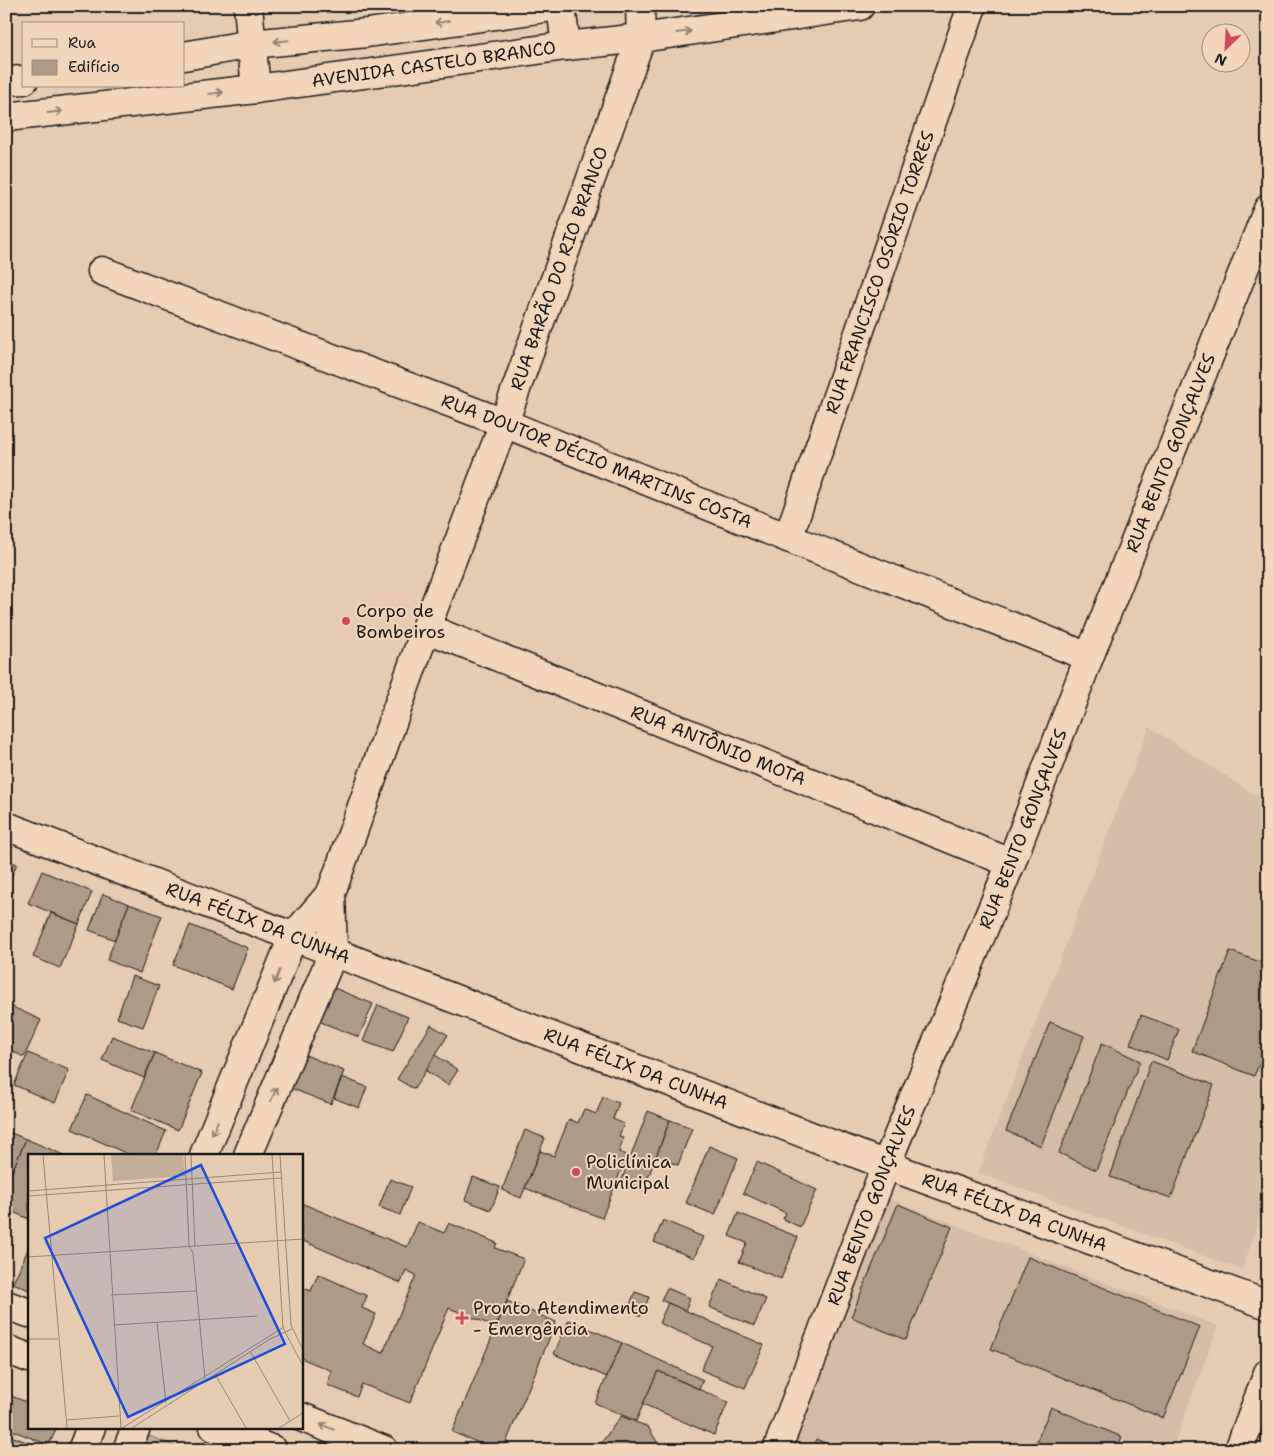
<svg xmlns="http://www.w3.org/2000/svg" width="1274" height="1456" viewBox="0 0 1274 1456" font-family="'Shantell Sans',sans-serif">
  <rect width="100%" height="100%" fill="#e6cbb0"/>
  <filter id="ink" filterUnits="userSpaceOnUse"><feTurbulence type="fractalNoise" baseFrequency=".02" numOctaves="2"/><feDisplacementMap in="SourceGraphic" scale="10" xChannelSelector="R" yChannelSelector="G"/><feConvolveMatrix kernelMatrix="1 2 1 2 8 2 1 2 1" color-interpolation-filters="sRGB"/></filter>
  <g filter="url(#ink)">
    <g fill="#d5bca4">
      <path d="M 1149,727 L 1268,803 L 1268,1195 L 1242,1270 L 978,1173 Z"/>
      <path d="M 884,1197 L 1218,1326 L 1172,1450 L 788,1450 Z"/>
    </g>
    <path fill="#c4ae97" stroke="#70655a" d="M 144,1434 L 185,1450 L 138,1450 Z"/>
    <g fill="#ad9a87" stroke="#1c1c1c">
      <path d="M 6,859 L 17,864 L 6,888 Z"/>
      <path d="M 42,871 L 92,892 L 79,924 L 28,903 Z"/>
      <path d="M 103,894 L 129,904 L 115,940 L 89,930 Z"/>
      <path d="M 129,904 L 162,916 L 140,973 L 107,960 Z"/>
      <path d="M 51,913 L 79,924 L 60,968 L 33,957 Z"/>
      <path d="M 6,923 L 12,926 L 6,939 Z"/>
      <path d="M 190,925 L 248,948 L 232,989 L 173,965 Z"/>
      <path d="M 1230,951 L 1268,965 L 1268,1044 L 1254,1076 L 1192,1051 Z"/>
      <path d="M 132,976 L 159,986 L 143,1027 L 117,1018 Z"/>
      <path d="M 327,985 L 373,1004 L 359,1037 L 313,1019 Z"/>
      <path d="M 6,1004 L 41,1020 L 24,1057 L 6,1048 Z"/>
      <path d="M 378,1005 L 408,1017 L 393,1052 L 363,1041 Z"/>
      <path d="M 1141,1015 L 1179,1029 L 1167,1060 L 1130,1044 Z"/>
      <path d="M 1050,1022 L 1084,1036 L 1041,1146 L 1006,1131 Z"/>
      <path d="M 431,1025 L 448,1035 L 414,1089 L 397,1079 Z"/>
      <path d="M 112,1036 L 155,1053 L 144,1078 L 102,1060 Z"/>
      <path d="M 1102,1043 L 1140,1061 L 1096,1170 L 1059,1153 Z"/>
      <path d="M 28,1053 L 69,1070 L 55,1103 L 14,1085 Z"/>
      <path d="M 155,1053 L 202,1073 L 178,1130 L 131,1110 Z"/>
      <path d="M 303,1054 L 344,1071 L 331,1104 L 290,1088 Z"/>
      <path d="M 435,1055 L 458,1070 L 448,1085 L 426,1071 Z"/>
      <path d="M 1151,1061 L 1214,1085 L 1171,1198 L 1110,1177 Z"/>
      <path d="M 342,1077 L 367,1087 L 359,1108 L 334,1098 Z"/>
      <path d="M 87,1095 L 166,1131 L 156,1155 L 130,1155 L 72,1129 Z"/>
      <path d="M 603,1097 L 619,1103 L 613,1119 L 624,1124 L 619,1136 L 623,1138 L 619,1152 L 627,1155 L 602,1218 L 525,1188 L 540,1151 L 554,1156 L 569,1119 L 578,1123 L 584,1109 L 596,1114 Z"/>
      <path d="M 648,1111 L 670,1120 L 643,1191 L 621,1182 Z"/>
      <path d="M 670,1120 L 692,1128 L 678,1165 L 656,1157 Z"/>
      <path d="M 525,1130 L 545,1138 L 521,1198 L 502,1190 Z"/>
      <path d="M 6,1131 L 26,1139 L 6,1186 Z"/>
      <path d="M 26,1139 L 64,1155 L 29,1155 L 29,1219 L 6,1209 L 6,1186 Z"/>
      <path d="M 709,1146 L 738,1158 L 715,1215 L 686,1203 Z"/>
      <path d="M 757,1162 L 817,1190 L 800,1227 L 783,1219 L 786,1213 L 743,1193 Z"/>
      <path d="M 473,1177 L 500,1187 L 491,1210 L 465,1200 Z"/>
      <path d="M 390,1179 L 411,1187 L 400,1215 L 379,1207 Z"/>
      <path d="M 301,1203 L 407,1247 L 418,1222 L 444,1233 L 449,1223 L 497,1243 L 495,1248 L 524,1259 L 496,1327 L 449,1308 L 410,1403 L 362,1384 L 357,1397 L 327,1385 L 332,1371 L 301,1358 L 301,1287 L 311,1291 L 318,1274 L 367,1296 L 362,1308 L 376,1314 L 363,1344 L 383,1353 L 416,1275 L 406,1270 L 401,1283 L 301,1240 Z"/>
      <path d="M 898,1204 L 952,1227 L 906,1340 L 851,1317 Z"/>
      <path d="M 738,1213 L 798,1237 L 781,1279 L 739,1262 L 747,1243 L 729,1236 Z"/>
      <path d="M 663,1220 L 703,1237 L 694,1258 L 654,1242 Z"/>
      <path d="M 29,1247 L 29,1290 L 13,1283 Z"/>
      <path d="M 1028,1257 L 1200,1327 L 1163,1418 L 991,1349 Z"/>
      <path d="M 721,1279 L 766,1299 L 754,1326 L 709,1307 Z"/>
      <path d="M 667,1288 L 690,1298 L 685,1311 L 661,1300 Z"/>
      <path d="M 635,1292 L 649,1297 L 641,1316 L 628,1310 Z"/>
      <path d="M 507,1301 L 556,1322 L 503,1450 L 496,1450 L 452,1432 Z"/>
      <path d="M 668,1303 L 764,1345 L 745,1388 L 701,1370 L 712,1346 L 659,1323 Z"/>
      <path d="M 569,1320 L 622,1343 L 607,1377 L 554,1354 Z"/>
      <path d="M 622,1343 L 703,1380 L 699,1389 L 658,1371 L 636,1421 L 595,1403 Z"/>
      <path d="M 658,1371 L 728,1402 L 714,1435 L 643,1404 Z"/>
      <path d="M 6,1394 L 29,1403 L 29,1427 L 57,1427 L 49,1445 L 6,1428 Z"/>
      <path d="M 1051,1407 L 1122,1437 L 1116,1450 L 1039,1450 L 1034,1448 Z"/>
      <path d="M 621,1416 L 648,1427 L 662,1450 L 636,1450 L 633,1448 L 629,1450 L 596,1450 Z"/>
      <path d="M 6,1434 L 44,1449 L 44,1450 L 6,1450 Z"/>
      <path d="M 816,1439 L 841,1450 L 811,1450 Z"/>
    </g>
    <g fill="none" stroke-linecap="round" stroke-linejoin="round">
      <defs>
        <g id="minor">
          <path d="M 248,6 L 256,89"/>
          <path d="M 561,6 L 566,46"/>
          <path id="s1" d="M 102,271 L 504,423 L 788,538 L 1089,657"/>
          <path id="s2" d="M 788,538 L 972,6"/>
          <path id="s3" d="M 426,628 L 1011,863"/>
          <path id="s4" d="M 6,826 L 886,1165 L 1268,1305"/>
          <path d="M 204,1155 L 293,937 L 331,893"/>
          <path id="s5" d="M 248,1155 L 333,953 L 331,893 L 426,628 L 504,423 L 641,38 L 640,6"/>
          <path d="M 6,1305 L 29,1313"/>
          <path d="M 6,1349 L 29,1358"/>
          <path d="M 301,1417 L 384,1450"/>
          <path d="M 214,1427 L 273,1450"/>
          <path d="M 82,1450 L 91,1427"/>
          <path d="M 127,1450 L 136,1427"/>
          <path id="s6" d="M 777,1450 L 886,1165 L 1011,863 L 1089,657 L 1268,209"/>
          <path d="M 1239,1450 L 1268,1373"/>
        </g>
        <g id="major">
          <path d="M 184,56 L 251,44 L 367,33 L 560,6"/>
          <path d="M 6,81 L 24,80"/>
          <path id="s7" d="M 6,117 L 256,89 L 566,46 L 641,38 L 860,6"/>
        </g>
      </defs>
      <use href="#minor" stroke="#1c1c1c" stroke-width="31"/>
      <use href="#major" stroke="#1c1c1c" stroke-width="31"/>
      <use href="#minor" stroke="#f3d6b9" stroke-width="28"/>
      <use href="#major" stroke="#f3d6b9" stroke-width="28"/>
    </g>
    <defs><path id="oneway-shaft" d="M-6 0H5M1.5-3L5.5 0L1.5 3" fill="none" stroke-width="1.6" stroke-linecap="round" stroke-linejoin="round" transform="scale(1.25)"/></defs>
    <g stroke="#928272">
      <use href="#oneway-shaft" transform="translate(442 22) rotate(172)"/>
      <use href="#oneway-shaft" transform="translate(684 32) rotate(-8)"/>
      <use href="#oneway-shaft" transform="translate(281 41) rotate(174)"/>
      <use href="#oneway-shaft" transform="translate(216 93) rotate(-7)"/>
      <use href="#oneway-shaft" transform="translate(55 112) rotate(-7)"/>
      <use href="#oneway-shaft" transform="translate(277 977) rotate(112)"/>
      <use href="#oneway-shaft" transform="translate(274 1094) rotate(-67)"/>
      <use href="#oneway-shaft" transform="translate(215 1128) rotate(112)"/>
      <use href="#oneway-shaft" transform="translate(327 1427) rotate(-159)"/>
    </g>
  </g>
  <g fill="#d1495b" stroke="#f3d6b9" stroke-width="2">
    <circle cx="346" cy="621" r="5"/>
    <circle cx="576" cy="1172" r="5"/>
    <path d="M459.5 1310.5h5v5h5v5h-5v5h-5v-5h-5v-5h5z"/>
  </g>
  <g text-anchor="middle" stroke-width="4" stroke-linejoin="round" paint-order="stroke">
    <g font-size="18" fill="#1c1c1c" stroke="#f3d6b9">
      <text dy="6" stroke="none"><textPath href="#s7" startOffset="431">AVENIDA CASTELO BRANCO</textPath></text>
      <text dy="6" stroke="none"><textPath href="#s5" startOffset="944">RUA BARÃO DO RIO BRANCO</textPath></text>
      <text dy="6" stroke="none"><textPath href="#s2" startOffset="281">RUA FRANCISCO OSÓRIO TORRES</textPath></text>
      <text dy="6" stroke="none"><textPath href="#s6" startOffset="1072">RUA BENTO GONÇALVES</textPath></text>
      <text dy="6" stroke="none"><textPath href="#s1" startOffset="530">RUA DOUTOR DÉCIO MARTINS COSTA</textPath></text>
      <text dy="6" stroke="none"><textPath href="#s3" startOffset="315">RUA ANTÔNIO MOTA</textPath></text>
      <text dy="6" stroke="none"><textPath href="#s6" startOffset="668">RUA BENTO GONÇALVES</textPath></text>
      <text dy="6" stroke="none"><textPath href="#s4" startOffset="270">RUA FÉLIX DA CUNHA</textPath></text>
      <text dy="6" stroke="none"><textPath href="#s4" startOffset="675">RUA FÉLIX DA CUNHA</textPath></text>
      <text dy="6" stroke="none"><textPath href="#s6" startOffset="262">RUA BENTO GONÇALVES</textPath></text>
      <text dy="6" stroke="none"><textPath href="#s4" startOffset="1080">RUA FÉLIX DA CUNHA</textPath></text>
    </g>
    <g font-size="18" fill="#1c1c1c" stroke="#f3d6b9" text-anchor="start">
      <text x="356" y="617">Corpo de<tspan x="356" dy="21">Bombeiros</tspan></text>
      <text x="586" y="1168">Policlínica<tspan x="586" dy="21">Municipal</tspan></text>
      <text x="473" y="1314">Pronto Atendimento<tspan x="473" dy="21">- Emergência</tspan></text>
    </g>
  </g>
  <g transform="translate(28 1154)">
    <rect width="275" height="275" fill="#e6cbb0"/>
    <path d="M 83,1 L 155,1 L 157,22 L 85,27 Z" fill="#c4ae97"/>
    <path fill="none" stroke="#958575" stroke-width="1" d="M 15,1 L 39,274M 76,1 L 93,274M 157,1 L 161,92 L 165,99 L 177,225M 163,1 L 167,93M 244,1 L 255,174 L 275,212M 252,1 L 263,171 L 275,196M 0,37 L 253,18M 0,42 L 253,24M 0,103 L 275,85M 83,141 L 168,137M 129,169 L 138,249M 85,171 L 229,162M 0,185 L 30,185M 222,197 L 262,267M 187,220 L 218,274M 38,266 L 91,262M 94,274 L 256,173M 104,274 L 242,185 L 264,175M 251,274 L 275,259"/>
    <path fill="#1d4ed8" fill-opacity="0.15" stroke="#1d4ed8" stroke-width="2.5" d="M 173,11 L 257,190 L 100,263 L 17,84 Z"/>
    <rect width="275" height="275" fill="none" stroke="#1c1c1c" stroke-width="2.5"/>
  </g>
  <rect width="1274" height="1456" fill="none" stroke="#f3d6b9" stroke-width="25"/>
  <rect x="12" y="12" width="1249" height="1431" fill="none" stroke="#1c1c1c" stroke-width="2" filter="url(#ink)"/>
  <rect x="22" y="22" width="162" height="65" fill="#f3d6b9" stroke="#9d8c7a"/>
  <rect x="32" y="39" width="25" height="8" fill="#f3d6b9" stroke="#9d8c7a"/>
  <text x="68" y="48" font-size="15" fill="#1c1c1c">Rua</text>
  <rect x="32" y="60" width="25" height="15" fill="#ad9a87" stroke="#9d8c7a"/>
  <text x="68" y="72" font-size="15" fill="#1c1c1c">Edifício</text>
  <g transform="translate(1226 48) rotate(205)"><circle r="24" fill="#f3d6b9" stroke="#9d8c7a"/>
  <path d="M0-4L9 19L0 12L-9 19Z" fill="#d1495b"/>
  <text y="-8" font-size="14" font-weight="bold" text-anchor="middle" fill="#1c1c1c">N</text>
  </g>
</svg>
